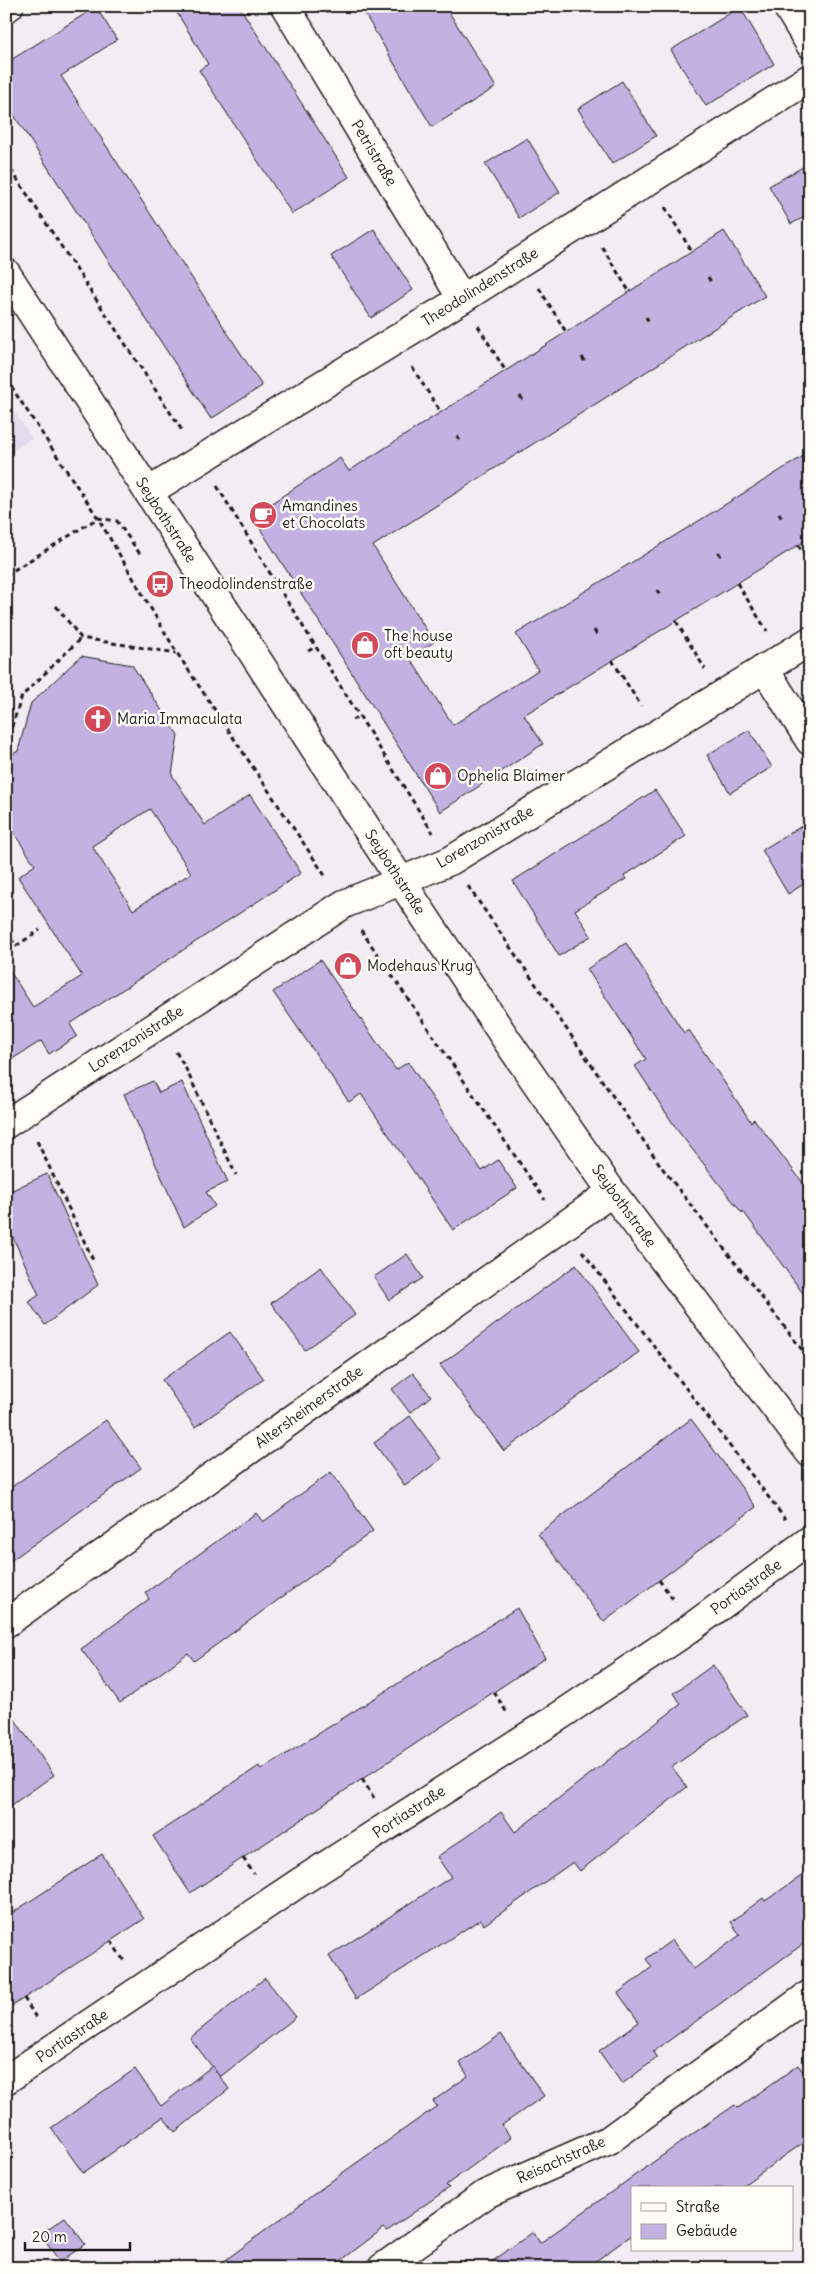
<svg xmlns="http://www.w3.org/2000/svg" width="816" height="2274" viewBox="0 0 816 2274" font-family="Delius,sans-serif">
  <rect width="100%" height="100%" fill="#f1edf3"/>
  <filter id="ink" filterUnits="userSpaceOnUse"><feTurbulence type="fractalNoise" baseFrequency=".02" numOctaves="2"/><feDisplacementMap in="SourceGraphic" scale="10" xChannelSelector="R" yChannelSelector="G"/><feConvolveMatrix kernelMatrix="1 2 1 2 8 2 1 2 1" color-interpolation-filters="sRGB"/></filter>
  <g filter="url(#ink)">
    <path fill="#e3dbee" d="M 6,400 L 32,438 L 6,456 Z"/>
    <g fill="#c3b1e1" stroke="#1c1c1c" fill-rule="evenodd">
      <path d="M 173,6 L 239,6 L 349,177 L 292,214 L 199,70 L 208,64 Z"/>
      <path d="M 360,6 L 445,6 L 496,87 L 432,127 Z"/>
      <path d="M 96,7 L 117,40 L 61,76 L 262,386 L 211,419 L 6,103 L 6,63 Z"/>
      <path d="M 740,7 L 774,64 L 706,106 L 671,50 Z"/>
      <path d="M 622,81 L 656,136 L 612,164 L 578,109 Z"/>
      <path d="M 527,138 L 560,192 L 519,218 L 485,164 Z"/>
      <path d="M 810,163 L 810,214 L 791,224 L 769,186 Z"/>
      <path d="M 374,229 L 413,290 L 371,318 L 331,256 Z"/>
      <path d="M 724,231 L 765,296 L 373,546 L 434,642 L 410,658 L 453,725 L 538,670 L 516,634 L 810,452 L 810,538 L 524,715 L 543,744 L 440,812 L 252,516 L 340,458 L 349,471 Z"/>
      <path d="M 81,656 L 132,665 L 178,735 L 172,775 L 205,825 L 250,795 L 301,873 L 70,1024 L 77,1036 L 49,1054 L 41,1041 L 6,1063 L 6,965 L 33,1007 L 82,976 L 18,877 L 35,865 L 6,821 L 6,758 L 18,751 L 31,703 ZM 150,809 L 191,873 L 133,910 L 92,846 Z"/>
      <path d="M 749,730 L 772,767 L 730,793 L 707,755 Z"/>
      <path d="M 655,790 L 686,836 L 624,876 L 626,879 L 575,910 L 591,936 L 559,956 L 513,881 Z"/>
      <path d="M 810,821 L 810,880 L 788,894 L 762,850 Z"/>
      <path d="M 626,943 L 684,1033 L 689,1030 L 751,1122 L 754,1119 L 810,1192 L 810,1303 L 743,1211 L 742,1213 L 678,1131 L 635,1066 L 646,1059 L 587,969 Z"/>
      <path d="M 320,960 L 396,1070 L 408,1062 L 482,1171 L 498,1160 L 517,1188 L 453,1230 L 361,1094 L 349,1102 L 273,992 Z"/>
      <path d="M 153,1081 L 159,1093 L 182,1082 L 228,1182 L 206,1192 L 215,1206 L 184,1227 L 124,1094 Z"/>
      <path d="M 47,1174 L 98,1285 L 45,1325 L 29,1302 L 39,1295 L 6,1222 L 6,1193 Z"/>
      <path d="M 407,1254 L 423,1278 L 389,1300 L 374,1277 Z"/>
      <path d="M 576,1265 L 639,1352 L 504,1451 L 440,1365 Z"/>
      <path d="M 321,1267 L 355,1315 L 305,1350 L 271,1303 Z"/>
      <path d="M 230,1332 L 264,1379 L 195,1427 L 162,1380 Z"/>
      <path d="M 413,1373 L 431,1396 L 410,1413 L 392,1389 Z"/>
      <path d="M 410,1416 L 441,1459 L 405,1486 L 374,1443 Z"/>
      <path d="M 691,1419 L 756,1507 L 604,1622 L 538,1534 Z"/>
      <path d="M 106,1420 L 141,1468 L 6,1564 L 6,1491 Z"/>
      <path d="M 331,1472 L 373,1531 L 194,1661 L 188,1653 L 120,1703 L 81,1649 L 149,1599 L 145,1593 L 256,1513 L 263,1522 Z"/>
      <path d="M 517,1608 L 545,1658 L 190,1893 L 153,1836 L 259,1766 L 261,1770 Z"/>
      <path d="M 713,1665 L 747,1715 L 672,1767 L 687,1787 L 580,1871 L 573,1862 L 484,1925 L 481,1919 L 356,1999 L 329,1956 L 451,1877 L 437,1857 L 501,1812 L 515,1832 L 681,1704 L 674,1693 Z"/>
      <path d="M 6,1707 L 54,1775 L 6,1809 Z"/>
      <path d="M 102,1854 L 144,1919 L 6,2010 L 6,1917 Z"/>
      <path d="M 810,1870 L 810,1939 L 653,2052 L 657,2058 L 622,2084 L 599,2051 L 639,2022 L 618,1993 L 652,1967 L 646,1959 L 672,1940 L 694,1969 L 740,1935 L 731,1922 L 763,1898 L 765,1901 Z"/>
      <path d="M 265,1978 L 296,2017 L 220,2077 L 190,2038 Z"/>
      <path d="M 501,2034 L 544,2096 L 502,2125 L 511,2138 L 446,2185 L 449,2188 L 387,2231 L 384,2228 L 331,2268 L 215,2268 L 345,2171 L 437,2106 L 433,2101 L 468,2076 L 460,2063 Z"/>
      <path d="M 798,2065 L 810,2081 L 810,2138 L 739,2188 L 632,2188 L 632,2235 L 586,2268 L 483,2268 L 533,2232 L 540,2243 L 708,2123 L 735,2105 L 738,2108 Z"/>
      <path d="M 212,2066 L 229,2089 L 175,2132 L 163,2117 L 83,2173 L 51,2128 L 135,2069 L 161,2106 Z"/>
      <path d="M 65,2217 L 85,2244 L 60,2262 L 40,2234 Z"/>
    </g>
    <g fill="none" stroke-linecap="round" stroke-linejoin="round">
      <defs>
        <g id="minor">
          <path d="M 285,6 L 462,299"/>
          <path d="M 787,6 L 810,44"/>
          <path d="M 6,8 L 9,6"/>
          <path d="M 148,492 L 462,299 L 810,78"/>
          <path d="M 764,668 L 810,741"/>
          <path d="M 6,1124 L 344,904 L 450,861 L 810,641"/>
          <path d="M 6,1623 L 612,1192"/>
          <path d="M 6,2080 L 297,1884 L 561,1715 L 685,1632 L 810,1540"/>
          <path d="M 382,2268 L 486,2194 L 609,2140 L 810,1994"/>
        </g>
        <path id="tertiary" d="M 6,273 L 401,881 L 508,1042 L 612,1192 L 810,1453"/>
      </defs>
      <use href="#minor" stroke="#1c1c1c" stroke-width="31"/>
      <use href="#tertiary" stroke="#1c1c1c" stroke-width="31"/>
      <g stroke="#1c1c1c" stroke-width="3" stroke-dasharray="5 4" stroke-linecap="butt">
        <path d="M 6,162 L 183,432"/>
        <path d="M 665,207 L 692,252"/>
        <path d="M 602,247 L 629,291"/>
        <path d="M 708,277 L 712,284"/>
        <path d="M 539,288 L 566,332"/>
        <path d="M 646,317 L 650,324"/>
        <path d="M 478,326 L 505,370"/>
        <path d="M 582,357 L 586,364"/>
        <path d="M 412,367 L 440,411"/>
        <path d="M 6,379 L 98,518 L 177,653 L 326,877"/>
        <path d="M 520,396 L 525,403"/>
        <path d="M 457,436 L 461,443"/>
        <path d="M 217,486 L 282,593 L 433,833"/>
        <path d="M 779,513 L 783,521"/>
        <path d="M 798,545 L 810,564"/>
        <path d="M 718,552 L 723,559"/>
        <path d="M 6,575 L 98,518 L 117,521 L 140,554"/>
        <path d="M 737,583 L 767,631"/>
        <path d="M 657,590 L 661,597"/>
        <path d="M 56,606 L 81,638 L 176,653"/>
        <path d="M 676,621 L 705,669"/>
        <path d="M 594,630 L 598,637"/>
        <path d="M 308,651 L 316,647"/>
        <path d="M 612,660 L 641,706"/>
        <path d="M 352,720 L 359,716"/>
        <path d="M 6,744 L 22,696 L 81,638"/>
        <path d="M 468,886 L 663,1169 L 810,1360"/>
        <path d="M 361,930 L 545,1200"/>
        <path d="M 6,931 L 16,946 L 40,930"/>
        <path d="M 176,1052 L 185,1067 L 236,1175"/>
        <path d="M 37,1141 L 93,1260"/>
        <path d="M 582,1251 L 785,1519"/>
        <path d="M 659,1580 L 675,1602"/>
        <path d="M 494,1692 L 507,1713"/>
        <path d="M 362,1779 L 374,1798"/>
        <path d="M 243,1858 L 254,1874"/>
        <path d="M 111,1941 L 124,1961"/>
        <path d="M 24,1998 L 38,2021"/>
      </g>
      <use href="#minor" stroke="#fdfcf7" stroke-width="28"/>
      <use href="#tertiary" stroke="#fdfcf7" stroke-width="28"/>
    </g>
  </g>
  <defs>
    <symbol id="cafe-disc" viewBox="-11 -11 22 22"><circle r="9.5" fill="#d1495b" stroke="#fdfcf7"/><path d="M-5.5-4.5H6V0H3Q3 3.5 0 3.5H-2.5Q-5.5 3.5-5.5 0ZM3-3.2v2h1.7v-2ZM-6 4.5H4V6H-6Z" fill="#fff"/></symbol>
    <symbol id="bus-disc" viewBox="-11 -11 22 22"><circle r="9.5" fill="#d1495b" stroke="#fdfcf7"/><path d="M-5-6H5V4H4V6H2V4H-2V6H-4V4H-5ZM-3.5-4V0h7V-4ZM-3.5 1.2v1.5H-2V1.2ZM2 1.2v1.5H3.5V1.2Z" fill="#fff"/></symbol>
    <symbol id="shop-disc" viewBox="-11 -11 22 22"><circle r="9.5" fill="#d1495b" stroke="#fdfcf7"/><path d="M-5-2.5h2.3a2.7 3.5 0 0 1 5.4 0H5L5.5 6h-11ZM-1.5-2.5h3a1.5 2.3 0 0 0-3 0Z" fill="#fff"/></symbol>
    <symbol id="church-disc" viewBox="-11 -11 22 22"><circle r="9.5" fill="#d1495b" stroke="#fdfcf7"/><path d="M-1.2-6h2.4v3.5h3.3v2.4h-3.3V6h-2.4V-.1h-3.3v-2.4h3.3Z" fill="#fff"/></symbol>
  </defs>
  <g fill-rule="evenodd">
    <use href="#cafe-disc" x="247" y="499" width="32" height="32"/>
    <use href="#bus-disc" x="144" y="568" width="32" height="32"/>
    <use href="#shop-disc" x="349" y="629" width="32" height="32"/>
    <use href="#church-disc" x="82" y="703" width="32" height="32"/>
    <use href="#shop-disc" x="422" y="760" width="32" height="32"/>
    <use href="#shop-disc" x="332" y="950" width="32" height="32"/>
  </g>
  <g text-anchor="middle" stroke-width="5" stroke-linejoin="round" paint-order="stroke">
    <g font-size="15" fill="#1c1c1c" stroke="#fdfcf7">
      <text transform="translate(374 153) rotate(59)" y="5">Petristraße</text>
      <text transform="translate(480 287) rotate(-32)" y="5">Theodolindenstraße</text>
      <text transform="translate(166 520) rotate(57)" y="5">Seybothstraße</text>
      <text transform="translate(485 837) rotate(-30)" y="5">Lorenzonistraße</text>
      <text transform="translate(395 872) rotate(57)" y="5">Seybothstraße</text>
      <text transform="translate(136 1039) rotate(-33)" y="5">Lorenzonistraße</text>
      <text transform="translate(624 1206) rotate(54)" y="5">Seybothstraße</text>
      <text transform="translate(309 1407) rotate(-36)" y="5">Altersheimerstraße</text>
      <text transform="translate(746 1587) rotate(-36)" y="5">Portiastraße</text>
      <text transform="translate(409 1812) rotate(-33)" y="5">Portiastraße</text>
      <text transform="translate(72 2036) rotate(-34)" y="5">Portiastraße</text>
      <text transform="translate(561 2160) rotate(-24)" y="5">Reisachstraße</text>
    </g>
    <g font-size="15" fill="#1c1c1c" stroke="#fdfcf7" text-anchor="start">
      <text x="282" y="511">Amandines<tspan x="282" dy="17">et Chocolats</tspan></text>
      <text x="179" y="589">Theodolindenstraße</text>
      <text x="384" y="641">The house<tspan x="384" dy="17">oft beauty</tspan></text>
      <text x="117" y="724">Maria Immaculata</text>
      <text x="457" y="781">Ophelia Blaimer</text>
      <text x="367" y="971">Modehaus Krug</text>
    </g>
  </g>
  <rect width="816" height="2274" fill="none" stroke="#fdfcf7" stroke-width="25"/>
  <rect x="12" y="12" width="791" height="2249" fill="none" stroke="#1c1c1c" stroke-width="2" filter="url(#ink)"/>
  <rect x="631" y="2186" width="162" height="65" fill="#fdfcf7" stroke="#a3a29f"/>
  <rect x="641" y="2203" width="25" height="8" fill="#fdfcf7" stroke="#a3a29f"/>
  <text x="676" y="2212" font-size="15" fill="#1c1c1c">Straße</text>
  <rect x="641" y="2224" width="25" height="15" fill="#c3b1e1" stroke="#a3a29f"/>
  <text x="676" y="2236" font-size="15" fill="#1c1c1c">Gebäude</text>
  <path d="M25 2242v8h105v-8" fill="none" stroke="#1c1c1c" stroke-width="2.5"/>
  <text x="32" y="2242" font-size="15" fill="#1c1c1c" stroke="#fdfcf7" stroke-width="4" paint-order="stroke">20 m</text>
</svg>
